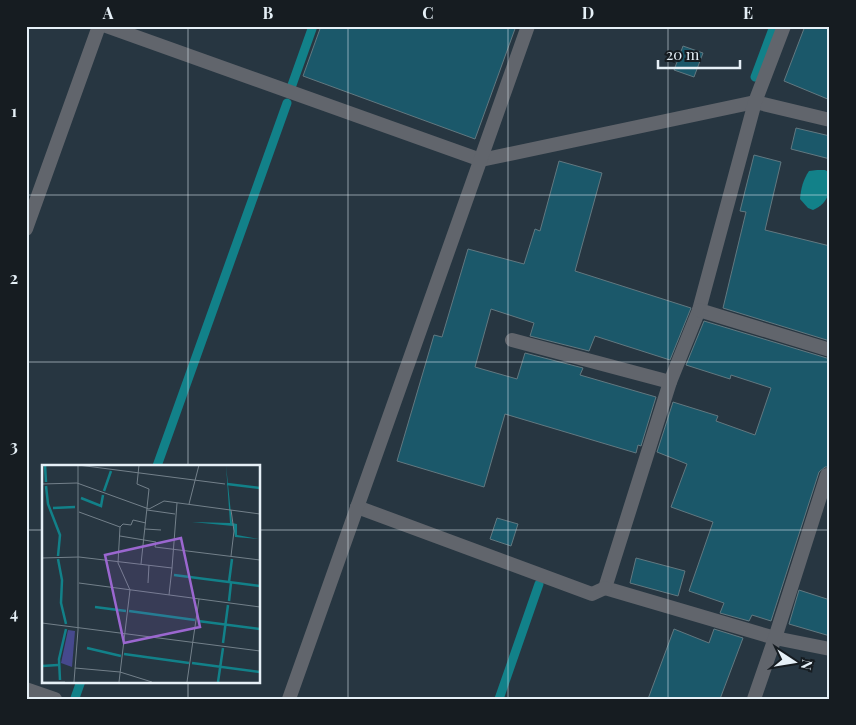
<svg xmlns="http://www.w3.org/2000/svg" width="856" height="725" viewBox="0 0 856 725" font-family="'Playfair Display',serif">
  <rect width="100%" height="100%" fill="#273641"/>
  <path fill="#128189" d="M 817,170 L 825,170 L 830,173 C 830,189 830,203 813,210 L 808,208 L 800,199 C 801,188 803,180 809,171 Z"/>
  <g fill="none" stroke-linecap="round" stroke-linejoin="round">
    <g stroke="#128189" stroke-width="9">
      <path d="M 755,77 L 774,26"/>
      <path d="M 292,85 L 313,26"/>
      <path d="M 157,466 L 287,103"/>
      <path d="M 75,698 L 81,681"/>
      <path d="M 499,699 L 539,584"/>
    </g>
  </g>
  <g fill="#1b586a" stroke="#627880">
    <path d="M 321,26 L 516,26 L 475,139 L 303,76 Z"/>
    <path d="M 805,26 L 830,26 L 830,100 L 784,81 Z"/>
    <path d="M 683,46 L 703,53 L 694,77 L 674,70 Z"/>
    <path d="M 796,128 L 830,136 L 830,159 L 791,149 Z"/>
    <path d="M 754,155 L 781,162 L 765,230 L 830,246 L 830,341 L 723,308 L 746,212 L 740,211 Z"/>
    <path d="M 559,161 L 602,173 L 575,271 L 691,308 L 670,360 L 595,336 L 589,351 L 530,336 L 534,323 L 491,309 L 475,367 L 517,379 L 525,353 L 583,368 L 580,375 L 656,397 L 641,446 L 638,445 L 636,453 L 505,414 L 484,487 L 397,461 L 434,335 L 442,337 L 468,249 L 524,264 L 535,229 L 540,231 Z"/>
    <path d="M 704,321 L 830,359 L 830,467 L 825,467 L 819,472 L 771,621 L 752,615 L 749,621 L 720,613 L 724,603 L 689,591 L 713,522 L 671,507 L 687,464 L 657,452 L 673,402 L 718,416 L 716,421 L 755,435 L 771,388 L 731,375 L 730,379 L 686,365 Z"/>
    <path d="M 497,518 L 518,524 L 511,546 L 490,539 Z"/>
    <path d="M 636,558 L 685,571 L 678,596 L 630,583 Z"/>
    <path d="M 799,590 L 830,600 L 830,636 L 789,624 Z"/>
    <path d="M 674,629 L 709,643 L 714,629 L 743,638 L 720,699 L 648,699 Z"/>
  </g>
  <g fill="none" stroke-linecap="round" stroke-linejoin="round">
    <path stroke="#61656c" stroke-width="14" d="M 512,340 L 670,382"/>
    <g stroke="#61656c" stroke-width="14">
      <path d="M 106,26 L 481,160 L 755,102 L 830,120"/>
      <path d="M 784,26 L 755,102 L 699,310 L 670,382 L 605,588 L 775,638 L 830,649"/>
      <path d="M 699,310 L 830,350"/>
      <path d="M 357,507 L 592,594 L 605,588"/>
      <path d="M 26,689 L 55,699"/>
      <path d="M 289,699 L 528,26"/>
      <path d="M 754,699 L 775,638 L 827,475 L 830,476"/>
    </g>
    <path stroke="#61656c" stroke-width="14" d="M 26,229 L 99,26"/>
  </g>
  <path fill="none" stroke="#e6f0f7" stroke-width="1" stroke-opacity="0.55" d="M 188,26 L 188,466M 348,26 L 348,699M 508,26 L 508,699M 668,26 L 668,699M 26,195 L 830,195M 26,362 L 830,362M 26,530 L 44,530M 259,530 L 830,530M 188,681 L 188,699"/>
  <g transform="translate(42 465)">
    <rect width="218" height="218" fill="#273641"/>
    <path d="M 26,165 L 33,166 L 30,202 L 19,198 Z" fill="#46498d"/>
    <path d="M 184,0 L 190,58 L 195,59 L 195,70 L 217,74 L 193,72 L 191,61 L 150,57 L 188,58 Z" fill="#128189"/>
    <path fill="none" stroke="#128189" stroke-width="2.5" d="M 3,0 L 4,17M 185,19 L 218,23M 4,21 L 6,39 L 18,70 L 16,91M 62,26 L 69,6M 39,33 L 59,41 L 61,30M 11,43 L 33,42M 16,94 L 20,115 L 19,138 L 24,159M 132,110 L 218,121M 187,117 L 190,94M 187,136 L 189,118M 53,142 L 84,146M 87,146 L 153,155M 156,156 L 218,164M 181,178 L 186,140M 45,183 L 79,191M 82,189 L 147,198M 150,198 L 218,207M 0,201 L 16,200M 18,215 L 17,194 L 24,164M 176,217 L 181,183"/>
    <path fill="none" stroke="#73808a" stroke-width="1" d="M 36,0 L 183,19M 97,0 L 95,19 L 107,24 L 99,99M 0,19 L 35,18 L 107,44 L 122,36 L 218,49M 147,39 L 157,0M 105,45 L 133,49M 37,47 L 78,62 L 76,98 L 88,125 L 77,217M 78,62 L 81,59 L 89,60 L 91,55 L 104,58M 103,64 L 119,65M 78,71 L 114,77 L 113,82 L 218,95M 189,91 L 192,66 L 189,45M 0,93 L 37,92 L 130,103 L 135,38M 37,118 L 218,142M 106,118 L 107,100M 127,130 L 130,103M 0,158 L 218,186M 33,203 L 78,207 L 110,217M 0,217 L 23,217M 32,217 L 36,165 L 36,0M 145,217 L 157,134"/>
    <path fill="#9b67d0" fill-opacity="0.15" stroke="#9b67d0" stroke-width="2.5" d="M 139,73 L 158,162 L 82,178 L 63,90 Z"/>
    <rect width="218" height="218" fill="none" stroke="#e6f0f7" stroke-width="2.5"/>
  </g>
  <rect width="856" height="725" fill="none" stroke="#161c21" stroke-width="55"/>
  <g transform="translate(794 662) rotate(102)" stroke="#161c21" stroke-width="4" paint-order="stroke">
  <path d="M0-4L9 19L0 12L-9 19Z" fill="#e6f0f7"/>
  <text y="-8" font-size="14" font-weight="bold" text-anchor="middle" fill="#e6f0f7">N</text>
  </g>
  <path d="M658 60v8h82v-8" fill="none" stroke="#e6f0f7" stroke-width="2.5"/>
  <text x="666" y="60" font-size="15" fill="#e6f0f7" stroke="#161c21" stroke-width="4" paint-order="stroke">20 m</text>
  <rect x="28" y="28" width="800" height="670" fill="none" stroke="#e6f0f7" stroke-width="2"/>
  <g font-size="16" text-anchor="middle" font-weight="bold" fill="#e6f0f7">
    <text x="108" y="19">A</text>
    <text x="268" y="19">B</text>
    <text x="428" y="19">C</text>
    <text x="588" y="19">D</text>
    <text x="748" y="19">E</text>
    <text x="14" y="117">1</text>
    <text x="14" y="284">2</text>
    <text x="14" y="452">3</text>
    <text x="14" y="619">4</text>
  </g>
</svg>
